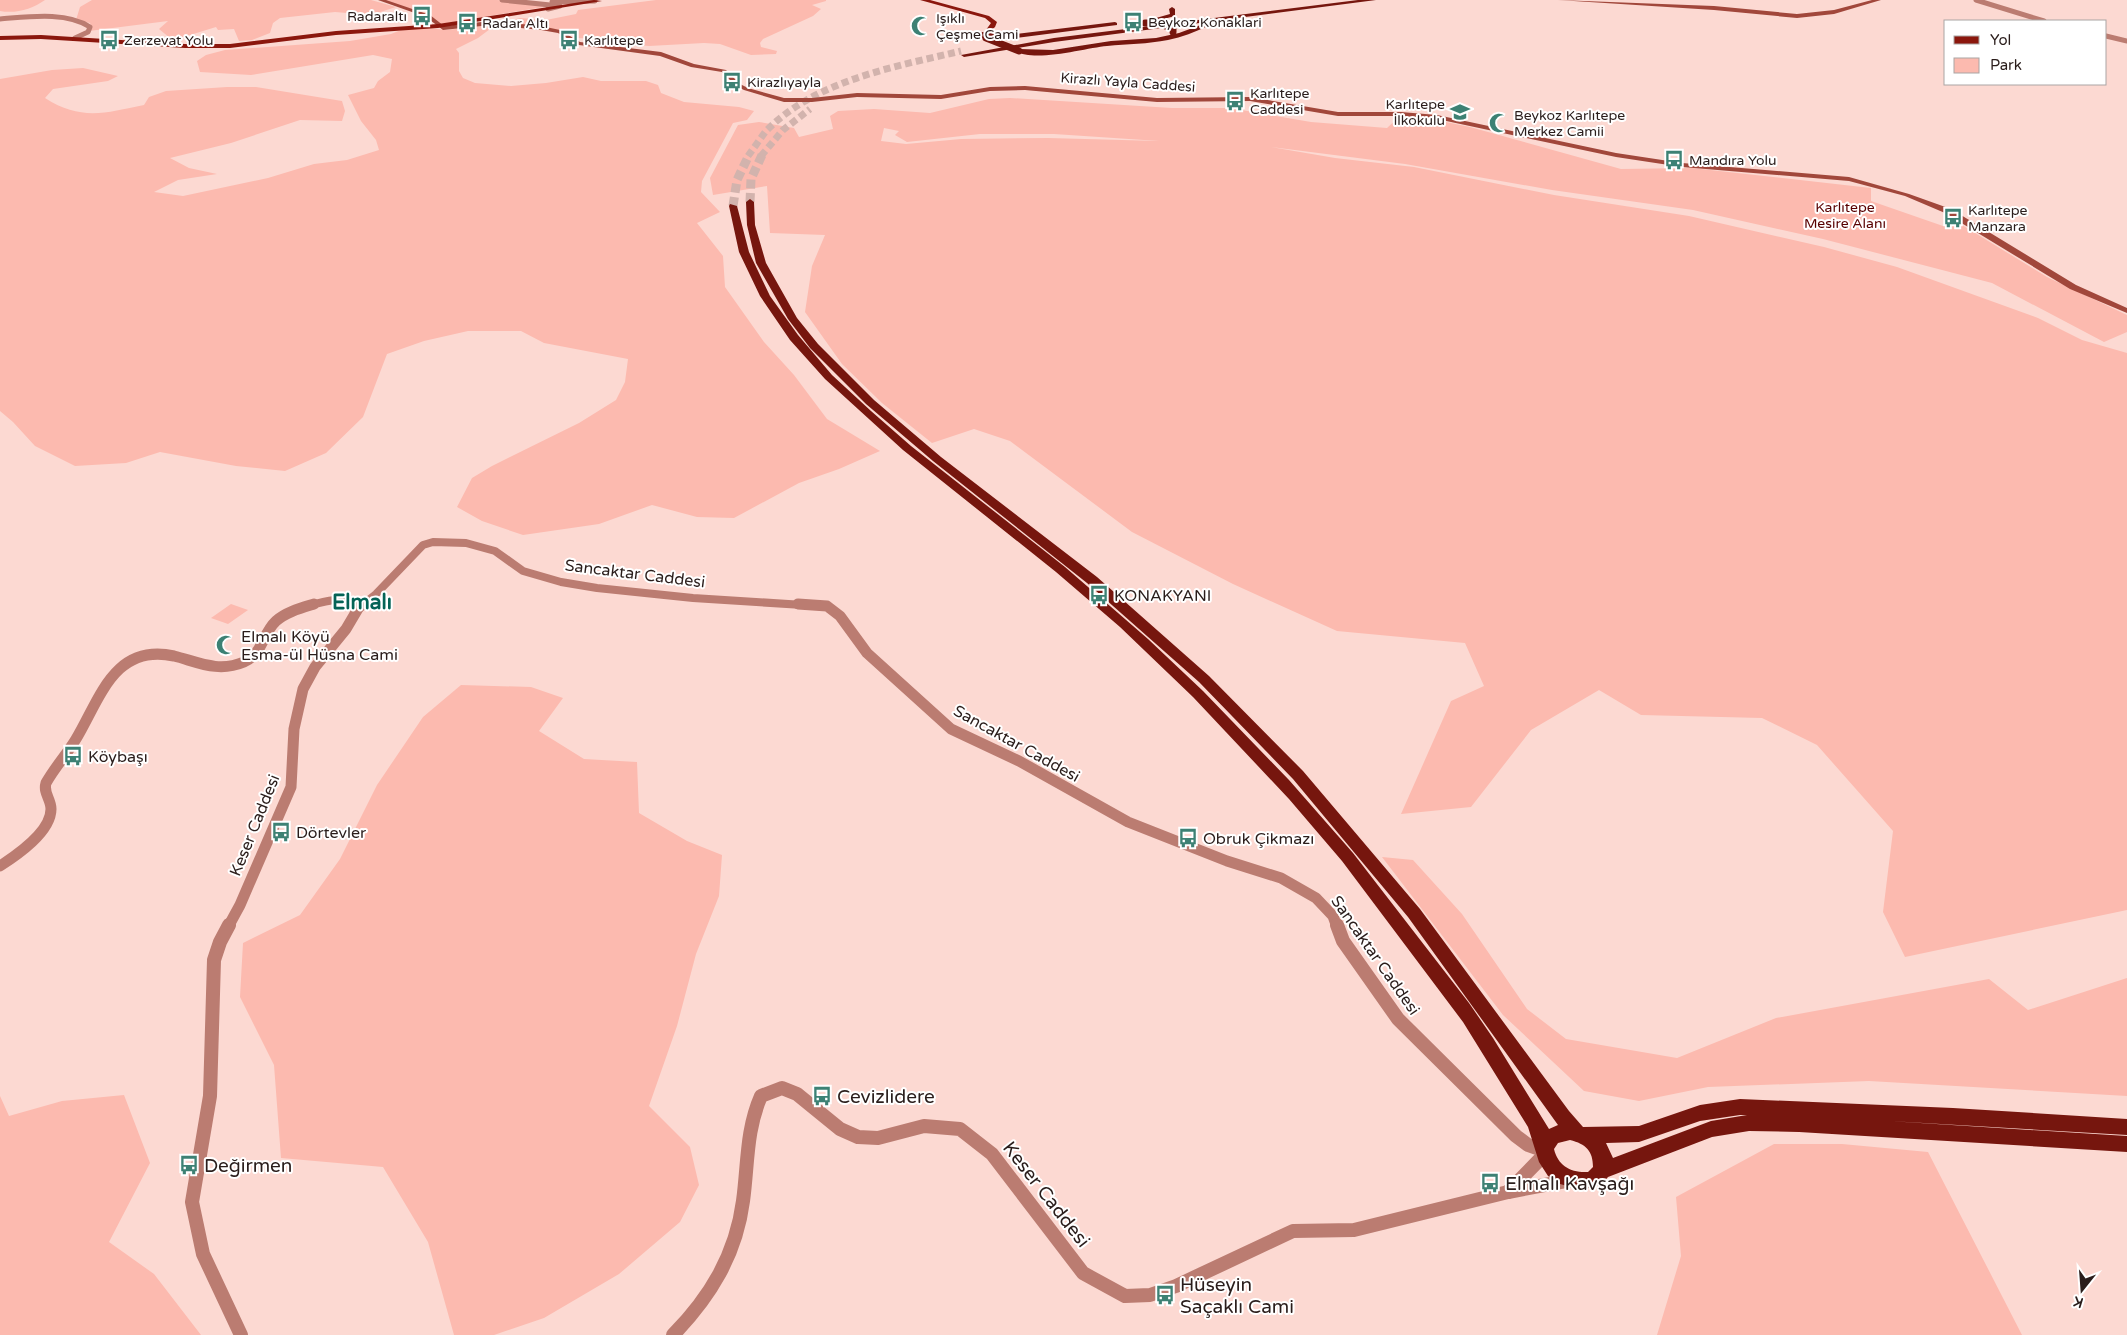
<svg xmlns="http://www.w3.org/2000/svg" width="2127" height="1335" viewBox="0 0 2127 1335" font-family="'Varela Round',sans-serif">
  <rect width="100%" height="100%" fill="#fcd9d2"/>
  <g fill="#fcbaaf" fill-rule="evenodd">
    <path d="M 0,0 L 45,0 C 32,9 16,14 0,11 Z"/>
    <path d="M 92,0 L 371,0 L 396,7 L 371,15 L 335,12 L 280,18 L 273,23 L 270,33 L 252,40 L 239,41 L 234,29 L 218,30 L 216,27 L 177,39 L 170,38 L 159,29 L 168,21 L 89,31 L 92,28 L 90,23 L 76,20 L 80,7 Z"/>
    <path d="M 382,0 L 497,0 L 550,6 L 440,24 L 429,15 Z"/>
    <path d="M 656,0 L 826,0 L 826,1 L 812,5 L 821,9 L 813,16 L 763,39 L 760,43 L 761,47 L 777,51 L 776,54 L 751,55 L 720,44 L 704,43 L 649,46 L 626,44 L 608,39 L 575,38 L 563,31 L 514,24 L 516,19 L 520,18 L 546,20 L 576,14 L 578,10 Z"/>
    <path d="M 483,25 L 494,26 L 478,38 L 456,49 L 459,53 L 459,71 L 463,78 L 475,83 L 511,86 L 546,83 L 583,77 L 601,81 L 646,81 L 658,85 L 661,93 L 684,102 L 739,107 L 754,111 L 747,120 L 733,123 L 702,181 L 701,192 L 720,212 L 697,223 L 723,256 L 725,287 L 764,342 L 794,375 L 827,419 L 880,451 L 839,469 L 799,483 L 734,518 L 697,517 L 652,505 L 599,524 L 523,535 L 482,521 L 457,507 L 472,478 L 492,466 L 579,423 L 616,400 L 625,382 L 628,359 L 544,343 L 521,331 L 468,331 L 424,341 L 387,354 L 363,417 L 326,453 L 285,471 L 236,466 L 160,452 L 126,463 L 75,466 L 35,446 L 13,422 L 0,411 L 0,79 L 52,70 L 83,68 L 118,76 L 108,81 L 53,89 L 45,98 C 81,121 105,113 144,105 L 149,97 L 166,91 L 227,87 L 256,87 L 342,101 L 345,111 L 342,121 L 300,120 L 231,143 L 170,158 L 189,168 L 217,174 L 178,180 L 154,192 L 183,196 L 268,178 L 314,164 L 347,160 L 379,150 L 376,140 L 361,121 L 348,95 L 374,88 L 378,81 L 390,72 L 392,59 L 373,55 L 251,75 L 200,72 L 197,61 L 206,55 L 225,50 L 350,41 L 391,34 L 401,30 L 427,28 L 447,30 Z"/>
    <path d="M 1010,98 L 1172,108 L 1230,108 L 1311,122 L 1387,128 L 1399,117 L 1441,121 L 1470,127 L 1621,169 L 1692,168 L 1871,188 L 1871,201 L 1943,226 L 1962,225 L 2047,277 L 2127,315 L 2127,332 L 2104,342 L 1992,283 L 1823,239 L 1693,210 L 1552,190 L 1405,164 L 1271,147 L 1335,158 L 1414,167 L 1554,195 L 1689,216 L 1824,247 L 1897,267 L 2038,318 L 2082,340 L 2127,353 L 2127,910 L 1905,957 L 1883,912 L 1893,831 L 1817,745 L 1762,718 L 1641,715 L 1599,690 L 1531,730 L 1471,807 L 1401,814 L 1451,701 L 1484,686 L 1465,643 L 1337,631 L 1233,584 L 1132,532 L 1010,441 L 974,429 L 932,443 L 882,403 L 842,364 L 805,312 L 812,266 L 825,235 L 770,233 L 767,186 L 713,195 L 710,178 L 738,125 L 759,122 L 794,128 L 799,137 L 833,129 L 830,116 L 838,111 L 874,109 L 930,113 L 989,99 ZM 884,128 L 899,131 L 895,135 L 907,142 L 980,134 L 1054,134 L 1159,141 L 1048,138 L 961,139 L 906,144 L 881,141 Z"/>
    <path d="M 231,604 L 248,610 L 228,624 L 211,618 Z"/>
    <path d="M 461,685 L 531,687 L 563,698 L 539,731 L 584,759 L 637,762 L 639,813 L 687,841 L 722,855 L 719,896 L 696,954 L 677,1026 L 649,1106 L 690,1147 L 699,1185 L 680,1222 L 619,1274 L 544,1318 L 494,1335 L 454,1335 L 428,1242 L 383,1167 L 281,1158 L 274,1065 L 240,997 L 243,943 L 300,915 L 340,859 L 377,785 L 423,717 Z"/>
    <path d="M 1382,857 L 1413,860 L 1462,914 L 1527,1009 L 1566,1039 L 1677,1058 L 1776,1018 L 1989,979 L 2028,1010 L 2127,978 L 2127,1096 L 1869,1081 L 1708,1087 L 1639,1101 L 1584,1091 L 1503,1015 Z"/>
    <path d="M 124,1095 L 150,1163 L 109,1242 L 154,1274 L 201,1335 L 0,1335 L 0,1096 L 9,1116 L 62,1101 Z"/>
    <path d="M 1774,1144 L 1842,1144 L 1928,1152 L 2022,1335 L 1657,1335 L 1681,1256 L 1676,1197 Z"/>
  </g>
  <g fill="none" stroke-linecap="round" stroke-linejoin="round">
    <g stroke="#d2b3ad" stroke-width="7" stroke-dasharray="7 4" stroke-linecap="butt">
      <path d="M 748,156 C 754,148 760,139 766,131 C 816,80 894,67 961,51"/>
      <path d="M 761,156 L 783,130 L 810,109"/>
    </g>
    <g stroke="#d2b3ad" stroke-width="9" stroke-dasharray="9 4.5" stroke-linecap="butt">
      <path d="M 750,202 L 751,179 L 762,155"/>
      <path d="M 733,206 L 737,180 L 749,155"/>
    </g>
    <g stroke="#bb7c71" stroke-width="5">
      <path d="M 502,0 L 560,6 L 548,9"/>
      <path d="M 1976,0 L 2044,21"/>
      <path d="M 552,2 L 595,1"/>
      <path d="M 0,19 C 27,17 66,11 90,27 L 88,32 L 75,38"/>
      <path d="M 2106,36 L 2127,41"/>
    </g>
    <g stroke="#bb7c71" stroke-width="8">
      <path d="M 309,606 C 324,601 346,595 359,606"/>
      <path d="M 361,606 L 376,594 L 423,545 L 433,542 L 466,543 L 495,551 L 523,571 L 561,582 L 597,588 L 693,598 L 819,606"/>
    </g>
    <g stroke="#bb7c71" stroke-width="11">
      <path d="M 798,604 L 827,606 L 840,616 L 867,653 L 951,729 L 1019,761 L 1128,822 L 1227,861 L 1281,878 L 1316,898 L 1333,916 L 1337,927"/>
      <path d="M 359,607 L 363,604"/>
      <path d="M 0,866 C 17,855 51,832 51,809 C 51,799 43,793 46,783 C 55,767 67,754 76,739 C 100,699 114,643 174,656 C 198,662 218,673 244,662 C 263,654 262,634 276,621 C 286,612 301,608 314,604"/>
      <path d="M 228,927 L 240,905 L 291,787 L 294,729 L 303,689 L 315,667 L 346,629 L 359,607 L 358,604"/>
    </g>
    <g stroke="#bb7c71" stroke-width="14">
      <path d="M 229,925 L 220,942 L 214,960 L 210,1096 L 192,1202 L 203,1254 L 241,1335"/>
      <path d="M 1337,925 L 1343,941 L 1398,1019 L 1516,1136 L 1528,1145 L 1545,1151"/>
      <path d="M 1508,1192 L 1545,1154"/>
      <path d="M 673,1335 C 710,1297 736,1255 743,1201 C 748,1165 746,1130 761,1096 L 782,1088 L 797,1094 L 840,1129 L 858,1137 L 878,1138 L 924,1126 L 960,1129 L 992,1154 L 1083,1273 L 1125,1296 L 1150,1295 L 1176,1286 L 1293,1231 L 1354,1230 L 1508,1192 L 1571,1180"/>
    </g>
    <g fill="#a1473b" fill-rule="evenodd">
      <path d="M 378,0 L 386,0 L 430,15 L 444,26 L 491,21 L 541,26 L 560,30 L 580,42 L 661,52 L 694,64 L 726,70 L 740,84 L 748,88 L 784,98 L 812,98 L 857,93 L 941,95 L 990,87 L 1025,86 L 1157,98 L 1250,97 L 1338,112 L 1401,112 L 1437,115 L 1616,153 L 1682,163 L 1849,177 L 1909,194 L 1951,209 L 2076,285 L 2127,308 L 2127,313 L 2070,289 L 1945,213 L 1905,196 L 1849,181 L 1682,167 L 1616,157 L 1437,119 L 1401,116 L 1338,116 L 1250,101 L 1157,102 L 1025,90 L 990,91 L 941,99 L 857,97 L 812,102 L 784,102 L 744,90 L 736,86 L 722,72 L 691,67 L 660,56 L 579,45 L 558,33 L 541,30 L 491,25 L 443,30 L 426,17 Z"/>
      <path d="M 1558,0 L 1714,6 L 1797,14 L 1834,10 L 1872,0 L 1881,0 L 1834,14 L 1797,18 L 1714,10 Z"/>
    </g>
    <g fill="#8b170d" fill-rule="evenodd">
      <path d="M 594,0 L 602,1 L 438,28 L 336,35 L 230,48 L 185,48 L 41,39 L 0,40 L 0,36 L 41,35 L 185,44 L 230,44 L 336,31 L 438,24 Z"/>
      <path d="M 920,0 L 930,0 L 989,16 L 997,22 L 995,27 L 987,34 L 983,34 L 991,23 L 985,18 Z"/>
    </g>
    <g fill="#76160e" fill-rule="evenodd">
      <path d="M 1358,0 L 1376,0 L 1054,42 L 964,57 L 961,55 L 1054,38 Z"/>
      <path d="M 1172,7 L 1175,9 L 1175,16 L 1152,22 L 1149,20 L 1170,14 L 1169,9 Z"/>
      <path d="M 1115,22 L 1117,23 L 1117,25 L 1008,39 L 988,37 L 989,38 L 986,40 L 979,36 L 982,32 L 1008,35 Z"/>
      <path d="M 1206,23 L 1209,25 L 1208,26 C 1195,32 1182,37 1168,40 C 1148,44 1127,44 1107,46 C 1085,48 1034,63 1016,51 L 1019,49 L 1053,50 L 1111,41 L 1156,38 L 1179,33 Z"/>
      <path d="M 750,199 L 754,202 L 755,225 L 766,263 L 797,318 L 818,344 L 874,400 L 941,457 L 1097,577 L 1209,676 L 1303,771 L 1420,909 L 1569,1111 L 1583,1127 L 1639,1126 L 1700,1105 L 1740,1099 L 1953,1108 L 2127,1119 L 2127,1135 L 1889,1121 L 2127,1136 L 2127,1152 L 1799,1132 L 1749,1131 L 1712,1137 L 1608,1177 L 1602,1184 L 1582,1190 L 1560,1184 L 1548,1176 L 1539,1162 L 1528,1127 L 1463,1022 L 1342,861 L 1289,799 L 1193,697 L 1120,627 L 1056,572 L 903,450 L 825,379 L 790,340 L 760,296 L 739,252 L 729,206 L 730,204 L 737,206 L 749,252 L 770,296 L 798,335 L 832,375 L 871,411 L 911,446 L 1065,567 L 1148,639 L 1203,691 L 1289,780 L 1353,853 L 1469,1003 L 1493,1038 L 1549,1129 L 1558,1125 L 1408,917 L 1293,779 L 1199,682 L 1087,583 L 933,461 L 866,404 L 810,348 L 788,319 L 756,263 L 747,225 L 746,202 ZM 1740,1115 L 1747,1115 L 1711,1121 L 1613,1158 L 1606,1143 L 1639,1142 L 1700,1121 ZM 1570,1140 C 1586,1144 1593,1151 1593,1167 L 1588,1172 C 1571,1173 1558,1166 1554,1149 L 1558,1143 Z"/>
    </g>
    <g stroke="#76160e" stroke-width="7">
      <path d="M 1145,23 L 1158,23 L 1173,29 L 1173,32"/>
      <path d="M 986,38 L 1019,51"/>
    </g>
  </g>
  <defs>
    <symbol id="bus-bare" viewBox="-9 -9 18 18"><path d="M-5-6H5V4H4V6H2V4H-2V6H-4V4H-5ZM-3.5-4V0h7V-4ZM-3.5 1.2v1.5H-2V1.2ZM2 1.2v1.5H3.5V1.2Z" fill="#3d8174" stroke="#fff" stroke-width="2.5" paint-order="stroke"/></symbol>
    <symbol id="mosque-bare" viewBox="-9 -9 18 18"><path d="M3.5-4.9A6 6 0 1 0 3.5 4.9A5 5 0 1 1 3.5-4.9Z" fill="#3d8174" stroke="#fff" stroke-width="2.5" paint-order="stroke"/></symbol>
    <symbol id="school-bare" viewBox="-9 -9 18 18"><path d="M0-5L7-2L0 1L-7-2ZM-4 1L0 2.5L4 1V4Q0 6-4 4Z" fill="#3d8174" stroke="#fff" stroke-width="2.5" paint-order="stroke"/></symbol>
  </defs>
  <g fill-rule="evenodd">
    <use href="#bus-bare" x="408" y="2" width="28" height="28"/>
    <use href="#bus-bare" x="1119" y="8" width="28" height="28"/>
    <use href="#bus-bare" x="453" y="9" width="28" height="28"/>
    <use href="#mosque-bare" x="907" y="12" width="28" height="28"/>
    <use href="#bus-bare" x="95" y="26" width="28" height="28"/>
    <use href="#bus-bare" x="555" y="26" width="28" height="28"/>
    <use href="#bus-bare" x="718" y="68" width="28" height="28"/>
    <use href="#bus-bare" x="1221" y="87" width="28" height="28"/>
    <use href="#school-bare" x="1446" y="98" width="28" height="28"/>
    <use href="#mosque-bare" x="1485" y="109" width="28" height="28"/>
    <use href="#bus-bare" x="1660" y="146" width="28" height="28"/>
    <use href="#bus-bare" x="1939" y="204" width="28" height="28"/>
    <use href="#bus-bare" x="1085" y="581" width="28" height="28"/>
    <use href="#mosque-bare" x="212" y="631" width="28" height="28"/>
    <use href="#bus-bare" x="59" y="742" width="28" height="28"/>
    <use href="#bus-bare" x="267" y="818" width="28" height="28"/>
    <use href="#bus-bare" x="1174" y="824" width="28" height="28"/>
    <use href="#bus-bare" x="808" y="1082" width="28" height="28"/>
    <use href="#bus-bare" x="175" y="1151" width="28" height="28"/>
    <use href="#bus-bare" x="1476" y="1169" width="28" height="28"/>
    <use href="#bus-bare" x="1151" y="1281" width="28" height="28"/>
  </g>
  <g text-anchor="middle" stroke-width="4" stroke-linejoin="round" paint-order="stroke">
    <g font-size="14" fill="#2a1d1b" stroke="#fff" text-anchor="start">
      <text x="407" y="21" text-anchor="end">Radaraltı</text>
      <text x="936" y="23">Işıklı<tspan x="936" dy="16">Çeşme Cami</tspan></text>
      <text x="1148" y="27">Beykoz Konaklari</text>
      <text x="482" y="28">Radar Altı</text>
      <text x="124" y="45">Zerzevat Yolu</text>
      <text x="584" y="45">Karlıtepe</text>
      <text x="747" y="87">Kirazlıyayla</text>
      <text x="1250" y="98">Karlıtepe<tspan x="1250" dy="16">Caddesi</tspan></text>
      <text x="1445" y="109" text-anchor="end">Karlıtepe<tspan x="1445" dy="16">İlkokulu</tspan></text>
      <text x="1514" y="120">Beykoz Karlıtepe<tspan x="1514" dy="16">Merkez Camii</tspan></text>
      <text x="1689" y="165">Mandıra Yolu</text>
      <text x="1968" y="215">Karlıtepe<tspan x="1968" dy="16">Manzara</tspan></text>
    </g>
    <g font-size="14" fill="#2a1d1b" stroke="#fff">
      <text transform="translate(1128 82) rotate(4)" y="5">Kirazlı Yayla Caddesi</text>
    </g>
    <g font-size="14" fill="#580000" stroke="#fff">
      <text x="1845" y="212">Karlıtepe<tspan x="1845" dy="16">Mesire Alanı</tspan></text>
    </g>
    <g font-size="16" fill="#2a1d1b" stroke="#fff">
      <text transform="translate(635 573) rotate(7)" y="6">Sancaktar Caddesi</text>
      <text transform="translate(1017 743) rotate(29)" y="6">Sancaktar Caddesi</text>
      <text transform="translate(254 825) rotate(-68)" y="6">Keser Caddesi</text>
      <text transform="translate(1376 955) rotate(55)" y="6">Sancaktar Caddesi</text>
    </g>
    <g font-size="16" fill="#2a1d1b" stroke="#fff" text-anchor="start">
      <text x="1114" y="601">KONAKYANI</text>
      <text x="241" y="642">Elmalı Köyü<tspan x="241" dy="18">Esma-ül Hüsna Cami</tspan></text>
      <text x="88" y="762">Köybaşı</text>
      <text x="296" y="838">Dörtevler</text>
      <text x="1203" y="844">Obruk Çikmazı</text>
    </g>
    <g font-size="19" fill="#2a1d1b" stroke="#fff" text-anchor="start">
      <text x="837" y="1103">Cevizlidere</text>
      <text x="204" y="1172">Değirmen</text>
      <text x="1505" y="1190">Elmalı Kavşağı</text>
      <text x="1180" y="1291">Hüseyin<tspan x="1180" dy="22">Saçaklı Cami</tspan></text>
    </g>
    <g font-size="19" fill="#2a1d1b" stroke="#fff">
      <text transform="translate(1047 1194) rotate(52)" y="7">Keser Caddesi</text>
    </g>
    <g font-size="21" font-weight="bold" fill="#046356" stroke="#fff">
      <text x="362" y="609">Elmalı</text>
    </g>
  </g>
  <rect x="1944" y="20" width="162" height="65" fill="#ffffff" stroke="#aaa5a4"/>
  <rect x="1954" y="36" width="25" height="8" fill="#8b170d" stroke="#aaa5a4"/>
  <text x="1990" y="45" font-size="15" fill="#2a1d1b">Yol</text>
  <rect x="1954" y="58" width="25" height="15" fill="#fcbaaf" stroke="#aaa5a4"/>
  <text x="1990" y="70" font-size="15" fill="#2a1d1b">Park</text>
  <g transform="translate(2082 1290) rotate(197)" stroke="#ffffff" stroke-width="4" paint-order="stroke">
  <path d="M0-4L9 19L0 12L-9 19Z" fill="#2a1d1b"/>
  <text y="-8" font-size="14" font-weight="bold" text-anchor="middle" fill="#2a1d1b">K</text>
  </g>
</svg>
